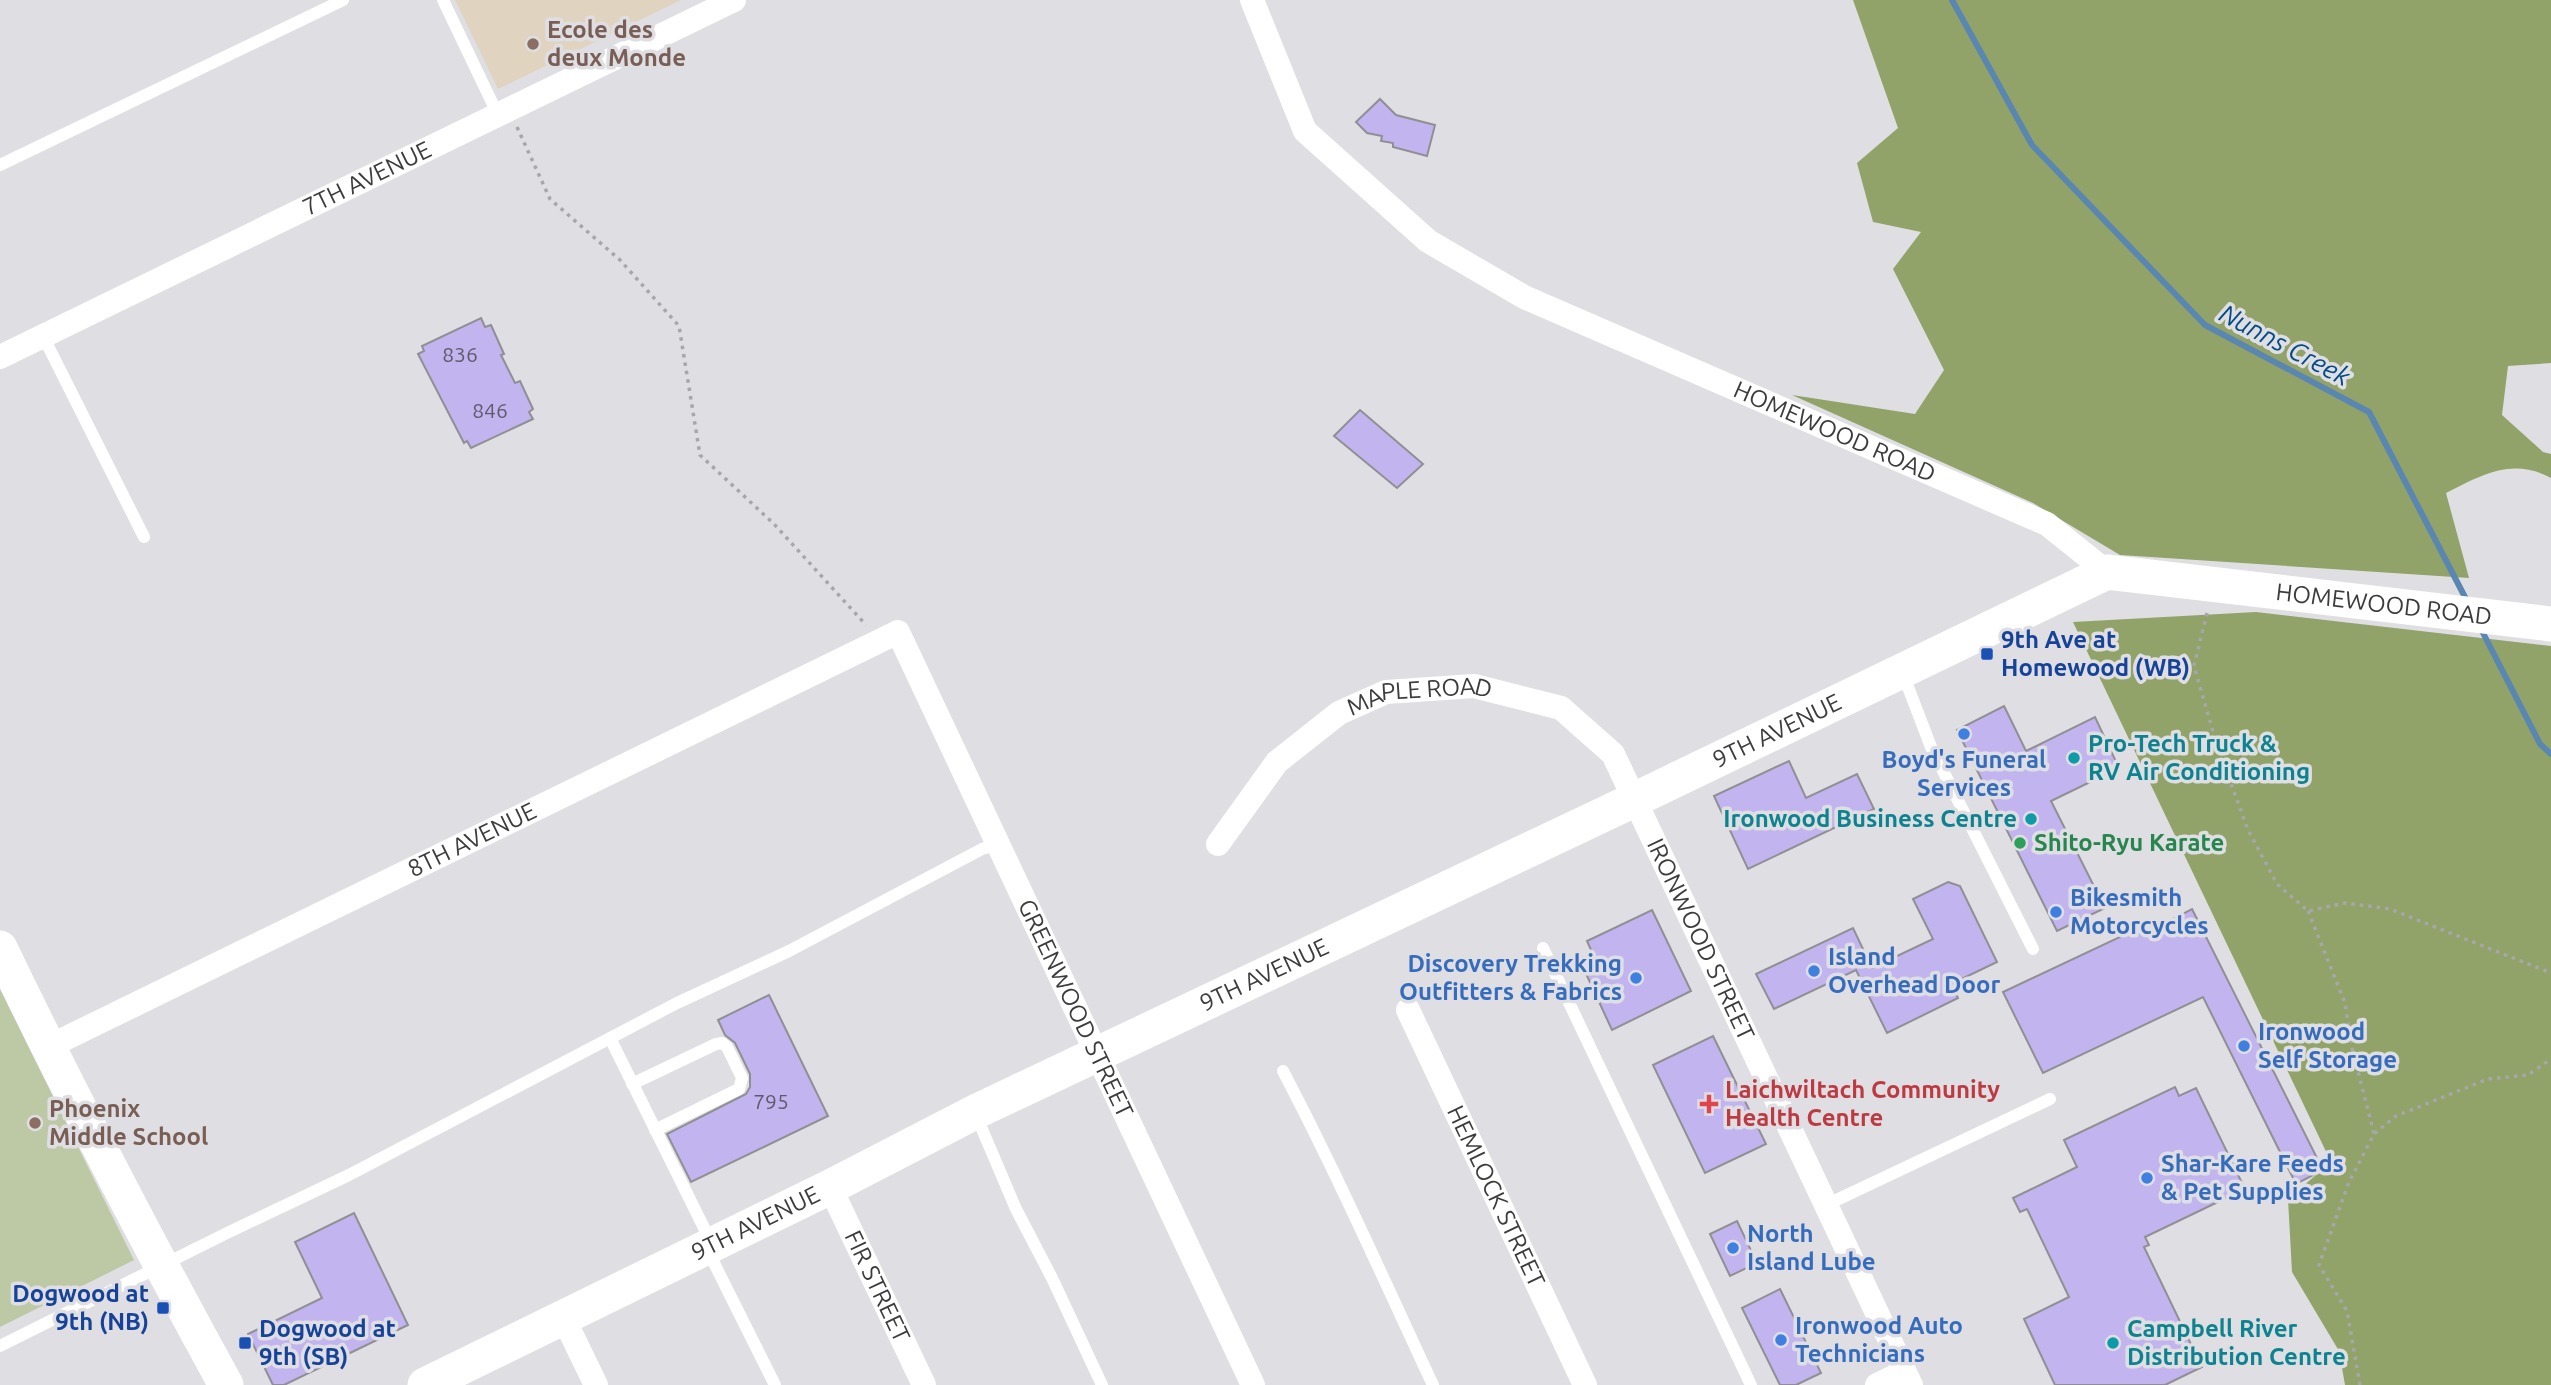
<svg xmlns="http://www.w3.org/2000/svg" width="2551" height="1385" viewBox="0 0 2551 1385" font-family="Ubuntu,sans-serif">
  <rect width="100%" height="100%" fill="#dfdfe3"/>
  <path fill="#e0d4c0" d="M 455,0 L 681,0 L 498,89 Z"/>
  <path fill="#bdc9a5" d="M 0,989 L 134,1260 L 0,1327 Z"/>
  <g fill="#91a368">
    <path d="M 1853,0 L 2551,0 L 2551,363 L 2508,366 L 2502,415 L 2543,452 L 2551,454 L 2551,478 C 2512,457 2482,475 2446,493 L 2469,578 L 2120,555 L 2033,503 L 1792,395 L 1915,414 L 1944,370 L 1893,269 L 1921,232 L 1873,222 L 1857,163 L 1898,128 Z"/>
    <path d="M 2256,612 L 2551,646 L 2551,1385 L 2345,1385 L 2339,1351 L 2292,1272 L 2288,1199 L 2331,1162 L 2073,622 Z"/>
  </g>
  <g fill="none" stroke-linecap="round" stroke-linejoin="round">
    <g stroke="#5a86b2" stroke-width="6">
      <path d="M 1952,0 L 2032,145 L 2205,325 L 2369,412 L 2467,601"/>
      <path d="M 2481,629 L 2540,744 L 2551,754"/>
    </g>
  </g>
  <g fill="#c2b4ef" stroke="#908f93" stroke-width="2">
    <path d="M 1380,99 L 1396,115 L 1435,125 L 1427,156 L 1393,147 L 1393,143 L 1381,141 L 1382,136 L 1367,133 L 1356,122 Z"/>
    <path d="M 481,318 L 485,327 L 491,325 L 504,354 L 501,355 L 515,383 L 520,381 L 533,409 L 529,412 L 533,419 L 471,448 L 467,441 L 464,443 L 418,354 L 424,351 L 422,346 Z"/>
    <path d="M 1360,410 L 1423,464 L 1397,488 L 1334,436 Z"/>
    <path d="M 2004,706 L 2026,751 L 2095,717 L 2119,768 L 2051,801 L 2105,908 L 2057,931 L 1957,730 Z"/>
    <path d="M 1789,761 L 1806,798 L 1857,774 L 1874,809 L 1748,869 L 1714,796 Z"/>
    <path d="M 1948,882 L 1960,886 L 1997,962 L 1951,984 L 1958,998 L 1887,1033 L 1856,970 L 1774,1009 L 1756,974 L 1853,928 L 1872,968 L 1933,939 L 1913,899 Z"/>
    <path d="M 2192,909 L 2323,1170 L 2296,1184 L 2203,997 L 2043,1073 L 2003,992 L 2143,926 L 2146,933 Z"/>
    <path d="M 1652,910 L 1691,991 L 1612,1030 L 1582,965 L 1595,959 L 1587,941 Z"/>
    <path d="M 769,995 L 828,1116 L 691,1182 L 667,1134 L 746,1094 L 750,1087 L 750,1074 L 735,1043 L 725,1035 L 718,1020 Z"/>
    <path d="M 1713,1036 L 1766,1144 L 1705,1173 L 1653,1065 Z"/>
    <path d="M 2175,1087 L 2179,1096 L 2196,1088 L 2245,1189 L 2145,1237 L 2149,1245 L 2144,1247 L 2202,1367 L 2165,1385 L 2055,1385 L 2024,1319 L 2069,1297 L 2027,1209 L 2020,1212 L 2013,1198 L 2077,1167 L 2064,1140 Z"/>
    <path d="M 354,1213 L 408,1325 L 284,1385 L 273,1385 L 248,1334 L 322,1298 L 295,1242 Z"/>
    <path d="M 1737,1221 L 1757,1263 L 1730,1276 L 1710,1234 Z"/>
    <path d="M 1780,1289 L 1821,1373 L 1796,1385 L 1780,1385 L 1742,1308 Z"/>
  </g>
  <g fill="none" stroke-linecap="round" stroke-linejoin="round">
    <g stroke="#a7a7aa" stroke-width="3.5" stroke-dasharray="3.5 5" stroke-linecap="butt">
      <path d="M 517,127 L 550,199 L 620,260 L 679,326 L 700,455 L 774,524 L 866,625"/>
      <path d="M 2207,613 L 2194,666 L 2217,745 L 2248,830 L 2277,884 L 2308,911 L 2345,903 L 2390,909 L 2551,973"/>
      <path d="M 2308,911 L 2345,1003 L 2352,1048 L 2374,1134"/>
      <path d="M 2360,1385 L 2347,1311 L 2319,1265 L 2349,1182 L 2374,1134 L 2396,1116 L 2488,1079 L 2528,1075 L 2551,1059"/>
    </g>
    <g stroke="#fff" stroke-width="12">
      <path d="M 443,0 L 498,115"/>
      <path d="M 0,165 L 343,0"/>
      <path d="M 43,336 L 144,537"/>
      <path d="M 1903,674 L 1931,747 L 2033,949"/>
      <path d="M 1543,948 L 1751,1385"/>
      <path d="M 610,1038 L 711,1242"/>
      <path d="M 1283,1071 C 1337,1174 1384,1280 1433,1385"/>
      <path d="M 632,1084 L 716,1044 L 722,1043 L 727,1047 L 742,1078 L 739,1089 L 655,1130"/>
      <path d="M 976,1115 L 1016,1209 L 1052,1278 L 1102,1385"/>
      <path d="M 1826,1205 L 2050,1099"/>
      <path d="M 707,1249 L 775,1385"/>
      <path d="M 0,1346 L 227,1233 L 349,1175 L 677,1003 L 789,951 L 982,849 L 998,844"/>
    </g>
    <g stroke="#fff" stroke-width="24">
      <path id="s1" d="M 1252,0 L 1305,131 L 1428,241 L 1524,297 L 2047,524 L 2107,572"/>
      <path id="s2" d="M 0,357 L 734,0"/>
      <path id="s3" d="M 1218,844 L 1277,762 L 1339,713 L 1386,692 L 1474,686 L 1561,708 L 1613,754 L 1911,1385"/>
      <path id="s4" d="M 1408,1010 L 1585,1385"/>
      <path id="s5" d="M 48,1047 L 898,632 L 1253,1385"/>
      <path id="s6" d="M 830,1187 L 924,1385"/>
      <path d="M 564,1319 L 596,1385"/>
      <path d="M 1877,1385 L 1904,1372"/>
    </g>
    <g stroke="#fff" stroke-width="35">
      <path d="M 0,948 C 71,1096 147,1241 226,1385"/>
      <path id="s7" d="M 425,1385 L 830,1187 L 975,1112 L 1634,800 L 2107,572 L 2551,624"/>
    </g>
  </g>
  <g fill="#8d6e63" stroke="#dfdfe3" stroke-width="2.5">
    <circle cx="533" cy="44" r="7"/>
    <circle cx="35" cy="1123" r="7"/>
  </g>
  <g fill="#1a4fb4" stroke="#dfdfe3" stroke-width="2.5">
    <rect x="1980" y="647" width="14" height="14" rx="3.5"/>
    <rect x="156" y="1301" width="14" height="14" rx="3.5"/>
    <rect x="238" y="1336" width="14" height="14" rx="3.5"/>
  </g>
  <g fill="#3f7fe0" stroke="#dfdfe3" stroke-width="2.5">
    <circle cx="1964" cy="734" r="7"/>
    <circle cx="2056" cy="912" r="7"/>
    <circle cx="1814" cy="971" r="7"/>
    <circle cx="1636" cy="978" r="7"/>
    <circle cx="2244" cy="1046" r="7"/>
    <circle cx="2147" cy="1178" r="7"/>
    <circle cx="1733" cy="1248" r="7"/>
    <circle cx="1781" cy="1340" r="7"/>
  </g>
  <g fill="#0f9aa8" stroke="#dfdfe3" stroke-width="2.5">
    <circle cx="2074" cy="758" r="7"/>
    <circle cx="2031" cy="819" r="7"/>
    <circle cx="2113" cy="1343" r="7"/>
  </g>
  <circle fill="#2e9e5b" stroke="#dfdfe3" stroke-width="2.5" cx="2020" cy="843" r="7"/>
  <path fill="#e0444e" stroke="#dfdfe3" stroke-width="2.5" d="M1705.5 1093.5h7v7h7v7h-7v7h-7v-7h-7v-7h7z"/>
  <g text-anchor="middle" stroke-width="7" stroke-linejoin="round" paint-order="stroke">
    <g font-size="21" fill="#5e5a6a">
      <text x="460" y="362">836</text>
      <text x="490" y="418">846</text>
      <text x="771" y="1109">795</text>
    </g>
    <g font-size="24" font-weight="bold" fill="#785e54" stroke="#dfdfe3" text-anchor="start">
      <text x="547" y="38">Ecole des<tspan x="547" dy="28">deux Monde</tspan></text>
      <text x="49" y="1117">Phoenix<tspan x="49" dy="28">Middle School</tspan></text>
    </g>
    <g font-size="24" fill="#3c3c3d" stroke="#dfdfe3">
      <text dy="8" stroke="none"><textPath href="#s2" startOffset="408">7TH AVENUE</textPath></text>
      <text dy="8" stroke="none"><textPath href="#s1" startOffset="756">HOMEWOOD ROAD</textPath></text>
      <text dy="8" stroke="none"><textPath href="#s7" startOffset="2147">HOMEWOOD ROAD</textPath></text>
      <text dy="8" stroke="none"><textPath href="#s3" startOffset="264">MAPLE ROAD</textPath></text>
      <text dy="8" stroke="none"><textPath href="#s7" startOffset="1502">9TH AVENUE</textPath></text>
      <text dy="8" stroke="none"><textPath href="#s5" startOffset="472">8TH AVENUE</textPath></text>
      <text dy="8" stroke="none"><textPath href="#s3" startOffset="684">IRONWOOD STREET</textPath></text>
      <text dy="8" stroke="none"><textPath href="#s7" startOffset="934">9TH AVENUE</textPath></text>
      <text dy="8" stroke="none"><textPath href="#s5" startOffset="1362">GREENWOOD STREET</textPath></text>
      <text dy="8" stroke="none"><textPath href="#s4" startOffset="206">HEMLOCK STREET</textPath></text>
      <text dy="8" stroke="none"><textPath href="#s7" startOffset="368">9TH AVENUE</textPath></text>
      <text dy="8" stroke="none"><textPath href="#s6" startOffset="110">FIR STREET</textPath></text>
    </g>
    <g font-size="24" font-weight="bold" fill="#164399" stroke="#dfdfe3" text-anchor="start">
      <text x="2001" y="648">9th Ave at<tspan x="2001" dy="28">Homewood (WB)</tspan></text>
      <text x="149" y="1302" text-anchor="end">Dogwood at<tspan x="149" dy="28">9th (NB)</tspan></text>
      <text x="259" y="1337">Dogwood at<tspan x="259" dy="28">9th (SB)</tspan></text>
    </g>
    <g font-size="24" font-weight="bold" fill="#0d838f" stroke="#dfdfe3" text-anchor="start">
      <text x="2088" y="752">Pro-Tech Truck &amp;<tspan x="2088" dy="28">RV Air Conditioning</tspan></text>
      <text x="2017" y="827" text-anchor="end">Ironwood Business Centre</text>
      <text x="2127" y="1337">Campbell River<tspan x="2127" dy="28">Distribution Centre</tspan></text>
    </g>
    <g font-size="24" font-weight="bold" fill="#366cbe" stroke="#dfdfe3" text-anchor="start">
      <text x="1964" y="768" text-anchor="middle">Boyd's Funeral<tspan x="1964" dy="28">Services</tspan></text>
      <text x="2070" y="906">Bikesmith<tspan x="2070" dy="28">Motorcycles</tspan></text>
      <text x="1828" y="965">Island<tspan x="1828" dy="28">Overhead Door</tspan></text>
      <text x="1622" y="972" text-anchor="end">Discovery Trekking<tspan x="1622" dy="28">Outfitters &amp; Fabrics</tspan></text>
      <text x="2258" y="1040">Ironwood<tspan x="2258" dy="28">Self Storage</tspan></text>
      <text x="2161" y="1172">Shar-Kare Feeds<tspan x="2161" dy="28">&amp; Pet Supplies</tspan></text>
      <text x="1747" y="1242">North<tspan x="1747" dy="28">Island Lube</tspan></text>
      <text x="1795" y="1334">Ironwood Auto<tspan x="1795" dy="28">Technicians</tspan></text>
    </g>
    <g font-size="24" font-weight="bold" fill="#27864d" stroke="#dfdfe3" text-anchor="start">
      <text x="2034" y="851">Shito-Ryu Karate</text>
    </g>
    <g font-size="24" font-weight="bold" fill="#be3a42" stroke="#dfdfe3" text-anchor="start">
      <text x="1725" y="1098">Laichwiltach Community<tspan x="1725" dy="28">Health Centre</tspan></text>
    </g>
    <g font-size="26" font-style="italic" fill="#034c85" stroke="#dfdfe3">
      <text transform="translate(2285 345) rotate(28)" y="9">Nunns Creek</text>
    </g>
  </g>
</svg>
